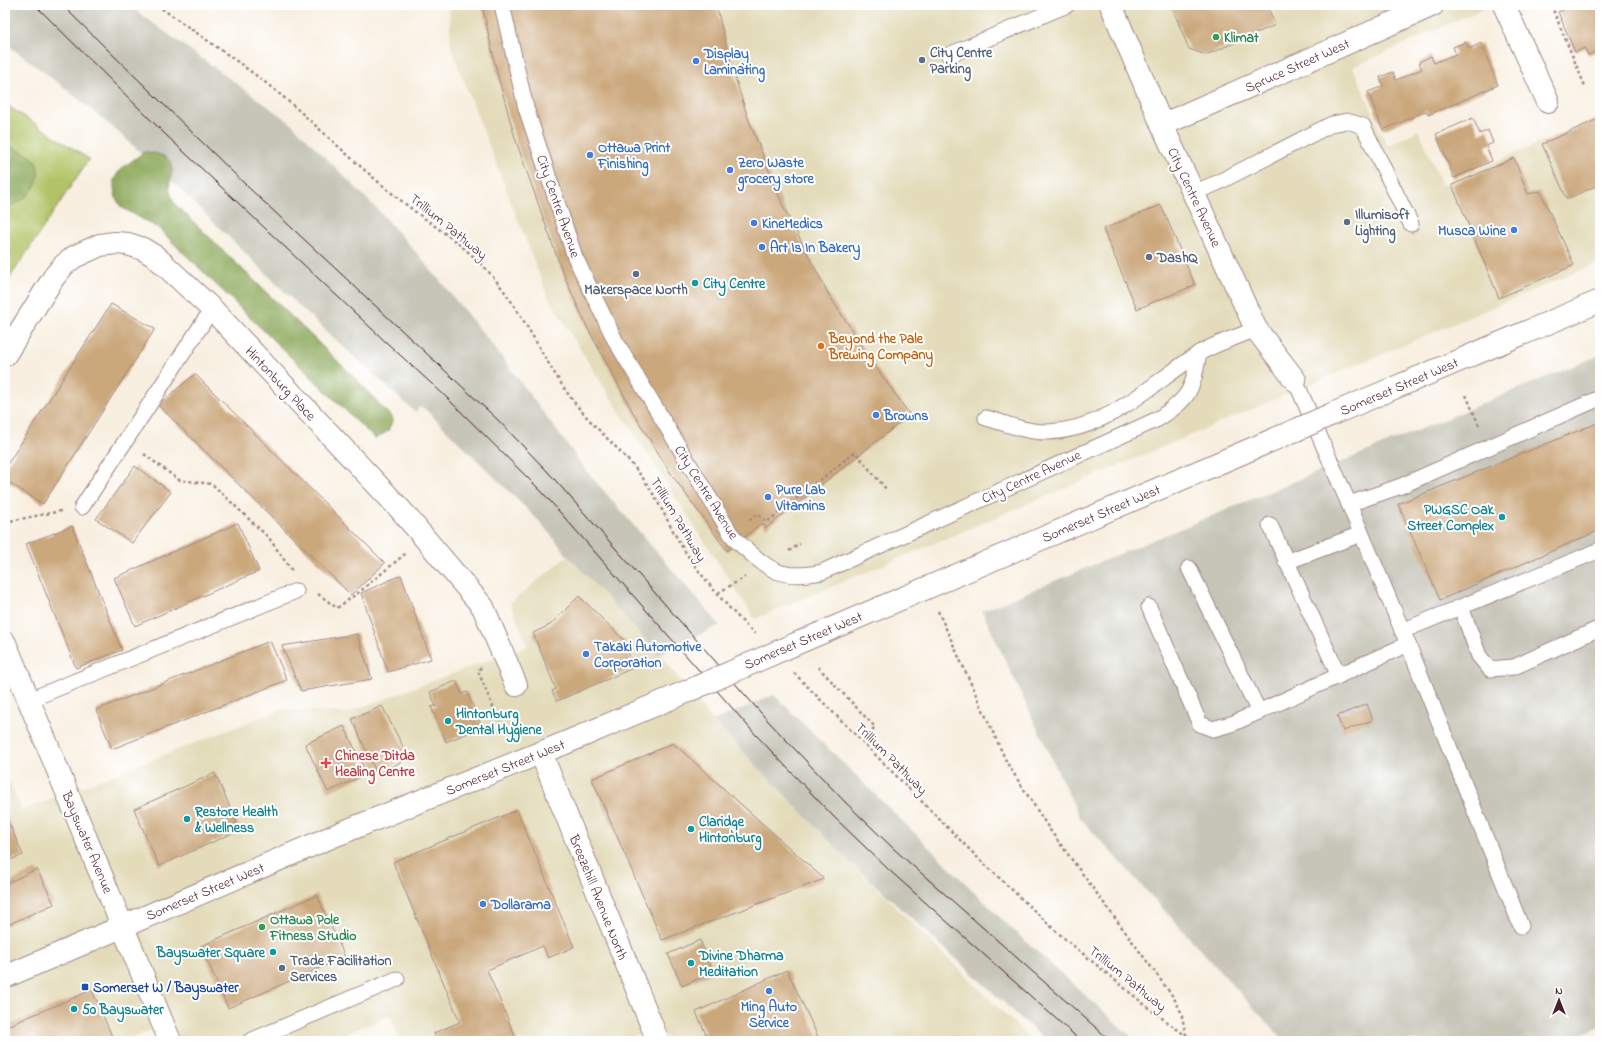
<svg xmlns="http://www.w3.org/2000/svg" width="1605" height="1046" viewBox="0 0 1605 1046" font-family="'Indie Flower',sans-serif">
  <rect width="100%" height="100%" fill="#fff"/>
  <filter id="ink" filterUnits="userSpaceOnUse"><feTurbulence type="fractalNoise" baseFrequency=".025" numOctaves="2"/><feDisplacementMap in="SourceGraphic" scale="8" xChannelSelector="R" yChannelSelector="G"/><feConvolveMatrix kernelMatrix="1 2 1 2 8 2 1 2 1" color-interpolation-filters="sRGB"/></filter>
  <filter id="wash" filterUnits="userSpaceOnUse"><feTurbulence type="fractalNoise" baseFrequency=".012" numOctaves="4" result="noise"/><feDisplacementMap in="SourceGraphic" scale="16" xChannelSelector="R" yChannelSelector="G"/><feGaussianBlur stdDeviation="0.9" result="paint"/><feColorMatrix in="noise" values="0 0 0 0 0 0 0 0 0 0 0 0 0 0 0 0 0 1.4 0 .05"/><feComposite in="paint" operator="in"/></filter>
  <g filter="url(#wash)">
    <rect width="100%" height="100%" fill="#f8efe0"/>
    <g fill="#e3dbba">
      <path d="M 449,5 L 1491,5 L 1353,67 L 1387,146 L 1419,130 L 1442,185 L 1600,117 L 1600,262 L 755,619 L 607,392 L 548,297 L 451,48 Z"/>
      <path d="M 568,556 L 662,657 L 713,721 L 849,861 L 1032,1041 L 667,1041 L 661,1025 L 625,1040 L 625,1041 L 400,1041 L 390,1016 L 327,1041 L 179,1041 L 171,1022 L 125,1041 L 5,1041 L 5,773 L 22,810 L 283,709 L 346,713 L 528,646 L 510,603 Z"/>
    </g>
    <g fill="#c6c5b8">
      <path d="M 5,5 L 128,5 L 292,124 L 378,210 L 422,259 L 498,352 L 590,475 L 720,625 L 659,654 L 568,556 L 541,523 L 425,409 L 420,407 L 415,412 L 300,307 L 174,183 L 116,130 L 57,82 L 5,43 Z"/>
      <path d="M 1600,355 L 1600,1026 L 1566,1041 L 1284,1041 L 1080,818 L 982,611 Z"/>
      <path d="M 774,695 L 1013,930 L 1136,1041 L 1046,1041 L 849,861 L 713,721 Z"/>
    </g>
    <path fill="#b1c366" stroke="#7e7148" d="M 5,104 L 89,159 L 5,285 Z"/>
    <g fill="#8ca95b" stroke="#6b6443">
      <path d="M 5,145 C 14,149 30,153 35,161 C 47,179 25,207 5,205 Z"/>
      <path d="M 144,152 C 156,152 173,156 172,170 C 172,177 168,185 170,192 C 171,196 173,200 175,204 L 355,378 L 393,419 L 388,431 L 375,439 L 158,228 L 121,207 L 116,198 L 114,188 L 114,179 L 121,169 Z"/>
    </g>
    <g id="blocks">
      <g fill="#cba77b">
        <path d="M 482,5 L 716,5 L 734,74 L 748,118 L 783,206 L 829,295 L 875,366 L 910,415 L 766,528 L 762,523 L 727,551 L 672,475 L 635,416 L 587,327 L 562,271 L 515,138 L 497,73 Z"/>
        <path d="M 1171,5 L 1267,5 L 1275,25 L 1206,55 L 1189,49 Z"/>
        <path d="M 1569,5 L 1600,5 L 1600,50 L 1588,55 L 1585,48 L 1575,52 L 1558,12 L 1570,7 Z"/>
        <path d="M 1466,42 L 1469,49 L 1481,43 L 1498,85 L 1428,115 L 1426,111 L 1383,130 L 1368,92 L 1383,86 L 1380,77 L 1393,72 L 1396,80 L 1422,69 L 1419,62 L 1431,56 L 1434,63 L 1456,54 L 1453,47 Z"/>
        <path d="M 1473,118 L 1480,134 L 1488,130 L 1493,143 L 1486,146 L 1492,161 L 1454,178 L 1436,134 Z"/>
        <path d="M 1598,119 L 1600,123 L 1600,184 L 1567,199 L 1542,144 Z"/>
        <path d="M 1514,158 L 1528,194 L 1540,191 L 1574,265 L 1499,298 L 1452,185 Z"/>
        <path d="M 1161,205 L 1195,285 L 1137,309 L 1103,229 Z"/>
        <path d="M 111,304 L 155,329 L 43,504 L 5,480 L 5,468 Z"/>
        <path d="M 195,374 L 385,563 L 351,595 L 158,405 Z"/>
        <path d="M 1600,422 L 1600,530 L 1440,600 L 1398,504 Z"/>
        <path d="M 135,466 L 171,492 L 132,543 L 96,519 Z"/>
        <path d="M 238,523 L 259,571 L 135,626 L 114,578 Z"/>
        <path d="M 72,526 L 122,650 L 76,668 L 26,544 Z"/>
        <path d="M 401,575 L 431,659 L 388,672 L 361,593 Z"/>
        <path d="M 579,596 L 625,641 L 633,668 L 557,701 L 552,691 L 556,689 L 533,633 L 550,625 Z"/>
        <path d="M 357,634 L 372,679 L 301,691 L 282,646 Z"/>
        <path d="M 270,641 L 287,680 L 112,749 L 96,710 Z"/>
        <path d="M 456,681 L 462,694 L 467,692 L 482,727 L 446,742 L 431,707 L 436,706 L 430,692 Z"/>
        <path d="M 1367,704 L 1373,720 L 1343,731 L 1337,716 Z"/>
        <path d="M 382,706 L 409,758 L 377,774 L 352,719 Z"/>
        <path d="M 344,726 L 367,774 L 328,792 L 305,744 Z"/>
        <path d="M 673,743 L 824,879 L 662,940 L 592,779 Z"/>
        <path d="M 215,773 L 240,830 L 159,866 L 134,809 Z"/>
        <path d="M 517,810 L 574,947 L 548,958 L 543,946 L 487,970 L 517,1041 L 437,1041 L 434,1033 L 460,1022 L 393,862 Z"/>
        <path d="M 5,814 L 23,855 L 5,862 Z"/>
        <path d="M 37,869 L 54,904 L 5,926 L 5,884 Z"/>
        <path d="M 317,895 L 345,957 L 228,1008 L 201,946 Z"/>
        <path d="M 700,940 L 714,972 L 682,986 L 668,954 Z"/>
        <path d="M 787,970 L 820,1041 L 709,1041 L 696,1012 Z"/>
        <path d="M 92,990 L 114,1041 L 5,1041 L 5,1027 Z"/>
      </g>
    </g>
  </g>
  <g filter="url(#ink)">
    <use href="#blocks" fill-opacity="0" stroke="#a18786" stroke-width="1"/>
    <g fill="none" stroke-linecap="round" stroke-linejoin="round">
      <defs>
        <g id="service">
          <path d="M 502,5 L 526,108 L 575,257 L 615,340 L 731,534 L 738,542"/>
          <path d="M 949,55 L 1067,5"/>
          <path d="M 1193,193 L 1217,183 L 1332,124 L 1347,121 L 1363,126 L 1411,224"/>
          <path d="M 1295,380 L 1349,504 L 1401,486 L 1600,398"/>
          <path d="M 986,418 C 1005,423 1028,433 1048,432 C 1108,430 1150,385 1198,354 C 1215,343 1238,337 1256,329"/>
          <path d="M 1349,504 L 1408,644 L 1521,926"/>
          <path d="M 82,507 L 212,309"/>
          <path d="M 1270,525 L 1339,676"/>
          <path d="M 1286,562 L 1361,534"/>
          <path d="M 1189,568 L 1259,712"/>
          <path d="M 822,572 L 1158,419 C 1191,397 1192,391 1199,353"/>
          <path d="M 1149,607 L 1200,724 L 1213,729 L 1234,723 L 1408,644"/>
          <path d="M 1461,607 L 1479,656 L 1490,669 L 1514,667 L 1600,628"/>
          <path d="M 1402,631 L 1600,550"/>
          <path d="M 29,700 L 296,591"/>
          <path d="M 250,1041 L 397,979"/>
        </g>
        <g id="minor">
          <path d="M 1111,5 L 1162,125 L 1256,329 L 1295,380"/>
          <path d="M 1504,5 L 1548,102"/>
          <path d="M 1162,125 L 1433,5"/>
          <path d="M 5,355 L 54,277 L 64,265 L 74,257 L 100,245 L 115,243 L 128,244 L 143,249 L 156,257 L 212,309 L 400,509 L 483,607 L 516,685"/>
          <path d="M 541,753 L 658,1041"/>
        </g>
        <path id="tertiary" d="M 5,643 L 170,1041"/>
        <g id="secondary">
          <path d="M 1330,415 L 1600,301"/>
          <path d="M 793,645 L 1296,430"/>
          <path d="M 5,977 L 336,835 L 565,743 L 688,691"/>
        </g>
      </defs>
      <use href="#service" stroke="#a18786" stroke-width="17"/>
      <use href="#minor" stroke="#a18786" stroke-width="24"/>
      <use href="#tertiary" stroke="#a18786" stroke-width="24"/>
      <use href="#secondary" stroke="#a18786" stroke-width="24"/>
      <g stroke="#a18786" stroke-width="2.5" stroke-dasharray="3 3" stroke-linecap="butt">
        <path d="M 157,5 C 196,33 237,60 275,90 C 317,125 355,164 398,198 C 429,224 467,245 493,277 C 525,315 544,362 574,402 C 595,429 622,450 642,477 C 659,500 669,526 684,550 C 704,580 729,609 755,634"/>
        <path d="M 1551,5 L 1585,86"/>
        <path d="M 1466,395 L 1480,428"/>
        <path d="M 144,454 L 179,480 L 212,484 L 269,538 L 292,571"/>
        <path d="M 749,520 L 758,514 L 767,522 L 855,452 L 886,489"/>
        <path d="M 5,522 L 61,511"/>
        <path d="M 789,551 L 800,544"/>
        <path d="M 718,593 L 745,577"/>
        <path d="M 318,594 L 337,608 L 358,593 L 405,554"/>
        <path d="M 938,611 L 1007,763 L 1050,830 L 1174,998 L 1181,1012 L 1186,1035"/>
        <path d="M 481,667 L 478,671 L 503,731"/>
        <path d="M 818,667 L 875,727 L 862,741"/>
        <path d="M 794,673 L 979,859 L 1058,933 L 1151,1010 L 1193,1041"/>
      </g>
      <use href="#service" stroke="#fff" stroke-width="15"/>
      <use href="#minor" stroke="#fff" stroke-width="22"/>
      <use href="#tertiary" stroke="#fff" stroke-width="22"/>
      <use href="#secondary" stroke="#fff" stroke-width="22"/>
      <g stroke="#4a1f2b" stroke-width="1">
        <path d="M 35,5 L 166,135 L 388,344 L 443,394 L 543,493 L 755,734 L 833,816 L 889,870 L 1081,1041"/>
        <path d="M 62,5 L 249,188 L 498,420 L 548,472 L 769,722 L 845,802 L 895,850 L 1111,1041"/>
      </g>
      <defs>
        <path id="service-bridge" d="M 738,542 C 769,569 778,581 822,572"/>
        <g id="secondary-bridge">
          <path d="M 1296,430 L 1330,415"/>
          <path d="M 688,691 L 793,645"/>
        </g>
      </defs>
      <use href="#service-bridge" stroke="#a18786" stroke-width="17" stroke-linecap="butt"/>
      <use href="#secondary-bridge" stroke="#a18786" stroke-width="24" stroke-linecap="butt"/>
      <use href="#service-bridge" stroke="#fff" stroke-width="15"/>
      <use href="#secondary-bridge" stroke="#fff" stroke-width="22"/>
    </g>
  </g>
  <g fill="#2e9e5b" stroke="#fff" stroke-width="1.5">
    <circle cx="1216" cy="37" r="4"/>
    <circle cx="262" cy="927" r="4"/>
  </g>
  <g fill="#5c6f8a" stroke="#fff" stroke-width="1.5">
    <circle cx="922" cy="60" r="4"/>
    <circle cx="1347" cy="222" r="4"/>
    <circle cx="1149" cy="257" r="4"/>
    <circle cx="636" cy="274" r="4"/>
    <circle cx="282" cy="968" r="4"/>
  </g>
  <g fill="#3f7fe0" stroke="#fff" stroke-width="1.5">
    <circle cx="696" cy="61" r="4"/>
    <circle cx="590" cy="155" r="4"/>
    <circle cx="730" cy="170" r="4"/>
    <circle cx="754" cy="223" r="4"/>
    <circle cx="1514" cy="230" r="4"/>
    <circle cx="762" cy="247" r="4"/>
    <circle cx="876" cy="415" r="4"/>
    <circle cx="768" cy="497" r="4"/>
    <circle cx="586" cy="654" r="4"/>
    <circle cx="483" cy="904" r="4"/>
    <circle cx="769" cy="991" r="4"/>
  </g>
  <g fill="#0f9aa8" stroke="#fff" stroke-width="1.5">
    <circle cx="695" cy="283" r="4"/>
    <circle cx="1502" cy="517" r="4"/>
    <circle cx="448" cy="721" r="4"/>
    <circle cx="187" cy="819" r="4"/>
    <circle cx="691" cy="829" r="4"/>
    <circle cx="273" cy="952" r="4"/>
    <circle cx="691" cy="963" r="4"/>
    <circle cx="74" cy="1009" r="4"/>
  </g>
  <circle fill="#e8710a" stroke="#fff" stroke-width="1.5" cx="821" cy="346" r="4"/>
  <path fill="#e0444e" stroke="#fff" stroke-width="1.5" d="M324 757h4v4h4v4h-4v4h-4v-4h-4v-4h4z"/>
  <rect fill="#1a4fb4" stroke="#fff" stroke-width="1.5" x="81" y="983" width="8" height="8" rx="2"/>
  <g text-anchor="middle" stroke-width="4" stroke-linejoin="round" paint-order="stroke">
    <g font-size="14" font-weight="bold" fill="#27864d" stroke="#fff" text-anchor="start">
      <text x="1224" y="42">Klimat</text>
      <text x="270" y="924">Ottawa Pole<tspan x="270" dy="16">Fitness Studio</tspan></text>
    </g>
    <g font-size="14" font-weight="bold" fill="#4e5e75" stroke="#fff" text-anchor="start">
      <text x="930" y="57">City Centre<tspan x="930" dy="16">Parking</tspan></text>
      <text x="1355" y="219">Illumisoft<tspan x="1355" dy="16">Lighting</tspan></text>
      <text x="1157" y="262">DashQ</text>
      <text x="636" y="294" text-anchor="middle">Makerspace North</text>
      <text x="290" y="965">Trade Facilitation<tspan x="290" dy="16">Services</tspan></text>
    </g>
    <g font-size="14" font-weight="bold" fill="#366cbe" stroke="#fff" text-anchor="start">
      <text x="704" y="58">Display<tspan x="704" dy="16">Laminating</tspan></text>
      <text x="598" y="152">Ottawa Print<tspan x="598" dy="16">Finishing</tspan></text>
      <text x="738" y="167">Zero Waste<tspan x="738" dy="16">grocery store</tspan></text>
      <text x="762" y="228">KineMedics</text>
      <text x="1506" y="235" text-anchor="end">Musca Wine</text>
      <text x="770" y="252">Art Is In Bakery</text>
      <text x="884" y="420">Browns</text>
      <text x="776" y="494">Pure Lab<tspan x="776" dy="16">Vitamins</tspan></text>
      <text x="594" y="651">Takaki Automotive<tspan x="594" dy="16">Corporation</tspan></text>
      <text x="491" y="909">Dollarama</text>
      <text x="769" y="1011" text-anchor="middle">Ming Auto<tspan x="769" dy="16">Service</tspan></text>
    </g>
    <g font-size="14" fill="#4a1f2b" stroke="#fff">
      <text transform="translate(1297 65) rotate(-24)" y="5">Spruce Street West</text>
      <text transform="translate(1195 197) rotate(65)" y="5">City Centre Avenue</text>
      <text transform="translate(559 206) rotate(71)" y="5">City Centre Avenue</text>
      <text transform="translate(449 226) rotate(39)" y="5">Trillium Pathway</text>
      <text transform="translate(281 383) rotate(47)" y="5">Hintonburg Place</text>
      <text transform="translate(1399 386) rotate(-23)" y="5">Somerset Street West</text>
      <text transform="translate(1031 476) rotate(-25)" y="5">City Centre Avenue</text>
      <text transform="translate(707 492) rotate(58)" y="5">City Centre Avenue</text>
      <text transform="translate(1101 513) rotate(-23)" y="5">Somerset Street West</text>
      <text transform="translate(679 519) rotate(59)" y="5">Trillium Pathway</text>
      <text transform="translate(803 640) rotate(-23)" y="5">Somerset Street West</text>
      <text transform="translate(892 758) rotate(45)" y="5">Trillium Pathway</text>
      <text transform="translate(505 767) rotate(-22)" y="5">Somerset Street West</text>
      <text transform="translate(88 842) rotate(67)" y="5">Bayswater Avenue</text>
      <text transform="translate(205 891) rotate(-23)" y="5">Somerset Street West</text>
      <text transform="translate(599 897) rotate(68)" y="5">Breezehill Avenue North</text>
      <text transform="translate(1128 978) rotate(39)" y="5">Trillium Pathway</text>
    </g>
    <g font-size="14" font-weight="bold" fill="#0d838f" stroke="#fff" text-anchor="start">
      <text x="703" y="288">City Centre</text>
      <text x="1494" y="514" text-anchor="end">PWGSC Oak<tspan x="1494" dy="16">Street Complex</tspan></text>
      <text x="456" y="718">Hintonburg<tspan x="456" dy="16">Dental Hygiene</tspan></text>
      <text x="195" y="816">Restore Health<tspan x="195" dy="16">&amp; Wellness</tspan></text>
      <text x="699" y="826">Claridge<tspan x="699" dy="16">Hintonburg</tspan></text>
      <text x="265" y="957" text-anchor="end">Bayswater Square</text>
      <text x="699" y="960">Divine Dharma<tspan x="699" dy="16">Meditation</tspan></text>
      <text x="82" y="1014">50 Bayswater</text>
    </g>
    <g font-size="14" font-weight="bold" fill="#c56008" stroke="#fff" text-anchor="start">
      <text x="829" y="343">Beyond the Pale<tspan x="829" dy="16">Brewing Company</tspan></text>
    </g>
    <g font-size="14" font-weight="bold" fill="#be3a42" stroke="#fff" text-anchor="start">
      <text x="335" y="760">Chinese Ditda<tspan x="335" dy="16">Healing Centre</tspan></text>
    </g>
    <g font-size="14" font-weight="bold" fill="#164399" stroke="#fff" text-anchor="start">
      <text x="93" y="992">Somerset W / Bayswater</text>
    </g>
  </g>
  <rect width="1605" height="1046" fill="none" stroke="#fff" stroke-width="20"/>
  <g transform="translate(1559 1000)" stroke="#ffffff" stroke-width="3" paint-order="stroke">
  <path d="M0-3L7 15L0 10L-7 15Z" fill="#4a1f2b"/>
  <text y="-6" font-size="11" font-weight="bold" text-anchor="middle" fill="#4a1f2b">N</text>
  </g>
</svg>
